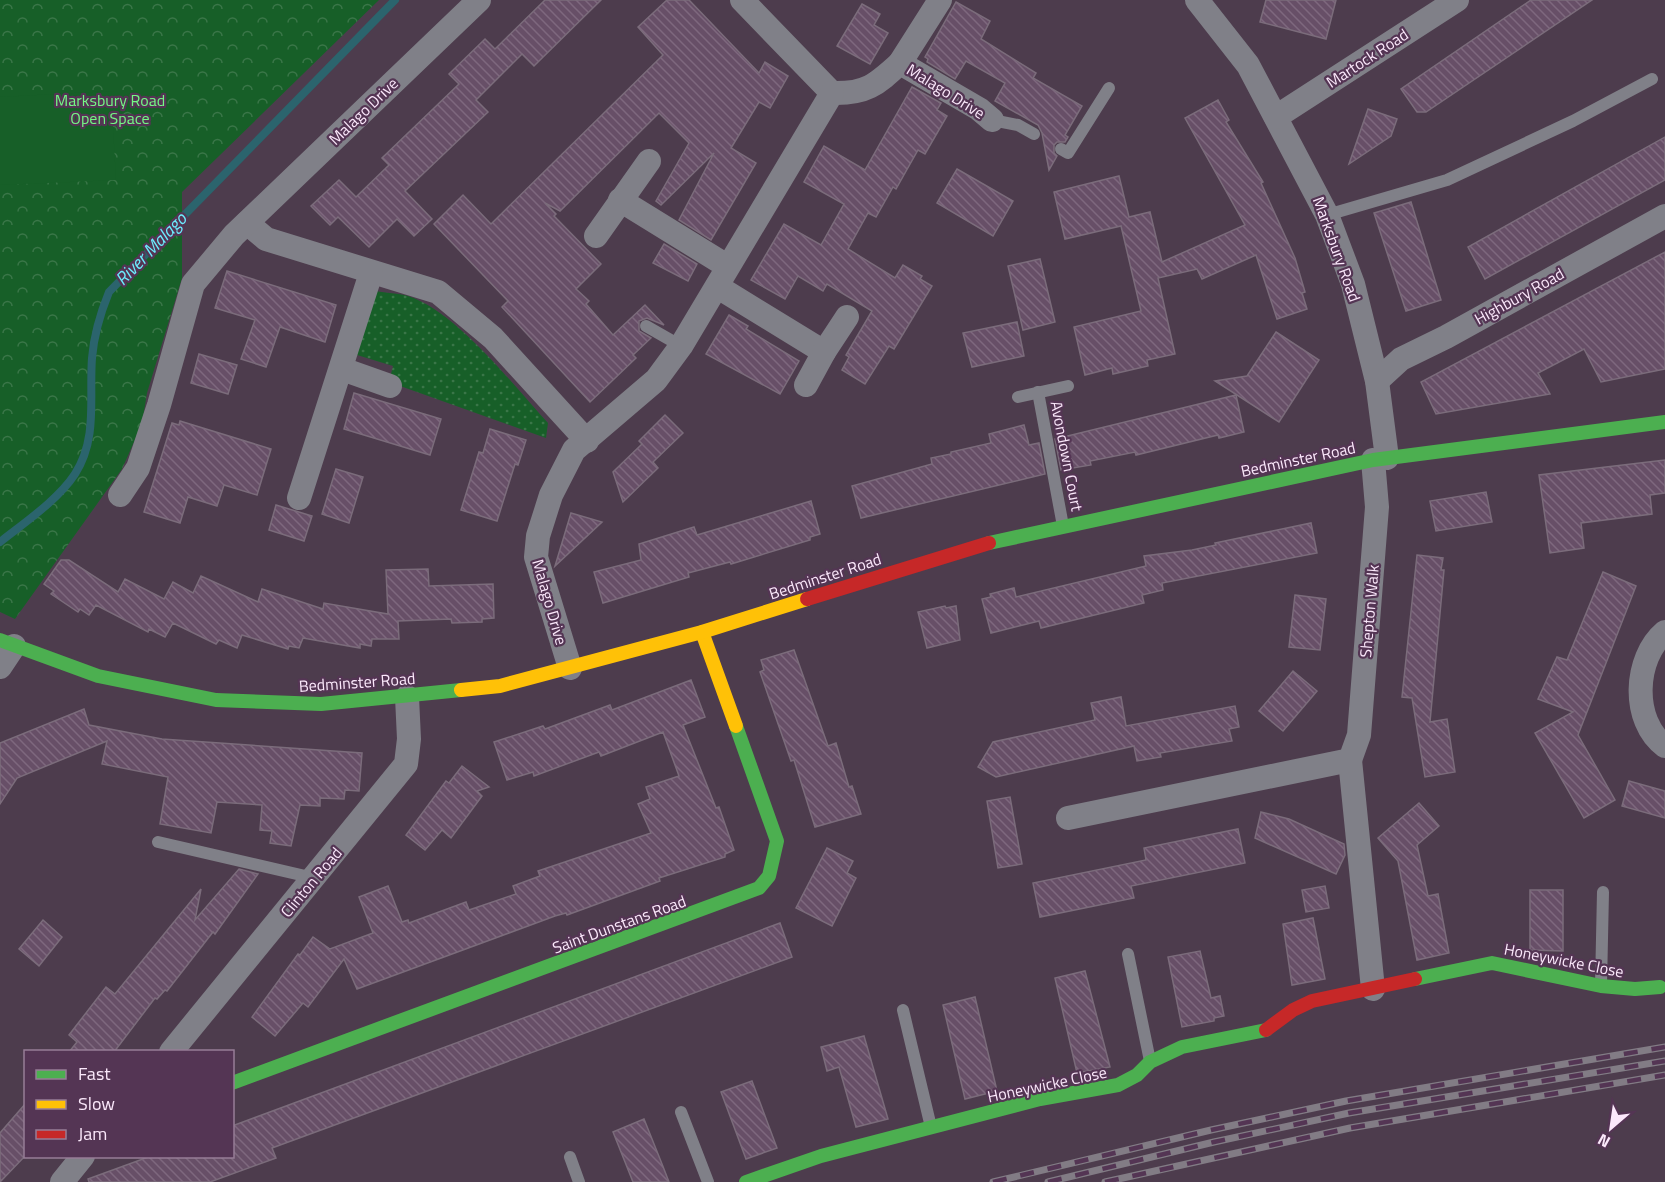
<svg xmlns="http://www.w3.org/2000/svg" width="1665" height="1182" viewBox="0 0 1665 1182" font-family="'Titillium Web',sans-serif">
  <defs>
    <pattern id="grass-dots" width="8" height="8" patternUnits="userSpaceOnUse" patternTransform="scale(1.5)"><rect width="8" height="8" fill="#175f28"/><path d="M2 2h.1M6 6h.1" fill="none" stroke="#3a7648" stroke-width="1.8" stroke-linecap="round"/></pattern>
    <pattern id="park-crowns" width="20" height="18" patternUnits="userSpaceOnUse" patternTransform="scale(1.5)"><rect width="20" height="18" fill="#175f28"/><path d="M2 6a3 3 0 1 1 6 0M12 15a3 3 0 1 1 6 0" fill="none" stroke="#3a7648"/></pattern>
    <pattern id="building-back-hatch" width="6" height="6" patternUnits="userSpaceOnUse" patternTransform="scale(1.5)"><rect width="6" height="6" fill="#674f67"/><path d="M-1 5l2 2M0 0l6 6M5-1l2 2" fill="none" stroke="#7e687e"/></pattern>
  </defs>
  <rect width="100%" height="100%" fill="#4d3c4d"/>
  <path fill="url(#grass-dots)" d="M 376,291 C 386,293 398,293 408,296 C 456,311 514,386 548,423 L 546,438 L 389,382 L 393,366 L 357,355 Z"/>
  <path fill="url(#park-crowns)" d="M 0,0 L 379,0 L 182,192 L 182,278 L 147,393 L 142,424 L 122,469 L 15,619 L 0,612 Z"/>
  <path fill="#175f28" d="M 111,91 L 116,180 L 0,185 L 0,97 Z"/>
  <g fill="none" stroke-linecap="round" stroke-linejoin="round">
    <path stroke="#2b646d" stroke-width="8" d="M 0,542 C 24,523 58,500 75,474 C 98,438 89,398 92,358 C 94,334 100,314 109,292 L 395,0"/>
  </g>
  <g fill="url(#building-back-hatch)" stroke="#7b6c7b" stroke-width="1.5">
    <path d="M 545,0 L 601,0 L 534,66 L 522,54 L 476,100 L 488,112 L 405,191 L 432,219 L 414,236 L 397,219 L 369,247 L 338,217 L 330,225 L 311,206 L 339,180 L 356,197 L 389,165 L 382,158 L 459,84 L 449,74 L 485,39 L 495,49 Z"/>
    <path d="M 667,0 L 689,0 L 759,73 L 765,62 L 788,76 L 770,108 L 759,102 L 731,148 L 756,163 L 711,240 L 679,220 L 714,153 L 661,205 L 656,201 L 689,143 L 659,113 L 560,211 L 545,203 L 556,214 L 554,216 L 601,264 L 576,289 L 589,301 L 586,304 L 613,335 L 645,305 L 664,325 L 647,318 L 639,321 L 639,331 L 651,338 L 633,355 L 636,358 L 590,402 L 502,307 L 508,301 L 434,224 L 463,195 L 491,224 L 663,55 L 638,27 Z"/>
    <path d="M 1266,0 L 1336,0 L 1326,39 L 1260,22 Z"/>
    <path d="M 1531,0 L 1592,0 L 1426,112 L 1417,112 L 1401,89 Z"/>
    <path d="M 956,2 L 990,21 L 981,39 L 1036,73 L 1033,78 L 1082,106 L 1065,135 L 1068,137 L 1065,142 L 1057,142 L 1054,145 L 1054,153 L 1057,156 L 1049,170 L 1042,133 L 1038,125 L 995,101 L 1005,83 L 966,61 L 955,79 L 927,62 L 928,59 L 925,57 Z"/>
    <path d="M 862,4 L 880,14 L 874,25 L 888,33 L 870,64 L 837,46 Z"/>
    <path d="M 912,87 L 941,103 L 937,110 L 947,116 L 925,154 L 918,150 L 896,189 L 893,187 L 876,217 L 868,213 L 848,249 L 895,278 L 903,265 L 922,276 L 920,279 L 932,286 L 894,349 L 889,346 L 865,384 L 842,370 L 849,357 L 846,355 L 872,311 L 827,284 L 823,291 L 798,276 L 785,299 L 751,280 L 784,224 L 821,245 L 844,204 L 804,182 L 824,146 L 865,170 Z"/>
    <path d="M 1218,100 L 1229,120 L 1226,122 L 1263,182 L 1261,183 L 1295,258 L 1305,292 L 1302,293 L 1307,309 L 1277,319 L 1256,255 L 1202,279 L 1197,269 L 1158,278 L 1175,354 L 1147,360 L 1148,366 L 1113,374 L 1112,368 L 1085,375 L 1074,327 L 1141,311 L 1121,226 L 1065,239 L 1054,192 L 1119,176 L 1129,217 L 1150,212 L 1162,262 L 1245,225 L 1185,118 Z"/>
    <path d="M 1368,109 L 1397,119 L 1391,136 L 1349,164 Z"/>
    <path d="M 1665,137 L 1665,180 L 1485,279 L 1468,247 Z"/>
    <path d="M 957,169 L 1013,201 L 993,236 L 937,203 Z"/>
    <path d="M 1411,202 L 1441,300 L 1406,311 L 1374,213 Z"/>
    <path d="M 664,244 L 697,264 L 688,281 L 653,263 Z"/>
    <path d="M 1665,252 L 1665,369 L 1601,382 L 1584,349 L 1538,373 L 1550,394 L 1436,414 L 1421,382 Z"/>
    <path d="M 1040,259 L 1055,322 L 1023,330 L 1008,266 Z"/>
    <path d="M 227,271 L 336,305 L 325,342 L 280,327 L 266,367 L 241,359 L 255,320 L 215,308 Z"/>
    <path d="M 729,315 L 748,326 L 746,329 L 799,361 L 780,394 L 706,354 Z"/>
    <path d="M 1017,322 L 1024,356 L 972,367 L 963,333 Z"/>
    <path d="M 1276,332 L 1319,360 L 1279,422 L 1215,381 L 1247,376 Z"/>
    <path d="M 199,354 L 237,365 L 228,394 L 191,383 Z"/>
    <path d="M 354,393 L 441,419 L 430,455 L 344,429 Z"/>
    <path d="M 1236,395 L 1244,432 L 1219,438 L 1218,435 L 1136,455 L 1135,452 L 1090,461 L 1091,465 L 1061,470 L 1055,439 Z"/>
    <path d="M 665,415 L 683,433 L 653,462 L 658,468 L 623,502 L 613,472 L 642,444 L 639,441 Z"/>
    <path d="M 180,421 L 271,449 L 257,495 L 224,485 L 217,506 L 188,497 L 180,523 L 144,512 L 172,423 L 179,425 Z"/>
    <path d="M 1024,425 L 1029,445 L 1039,443 L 1045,474 L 861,518 L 852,486 L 932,464 L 931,458 L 951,454 L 951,452 L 991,443 L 989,434 Z"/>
    <path d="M 490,429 L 526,440 L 518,465 L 515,464 L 497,521 L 461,510 L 479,452 L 483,453 Z"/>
    <path d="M 1665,460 L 1665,493 L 1650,495 L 1652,514 L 1581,523 L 1584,548 L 1550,553 L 1539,475 Z"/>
    <path d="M 336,469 L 363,477 L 349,523 L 322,514 Z"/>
    <path d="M 1486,492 L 1492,522 L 1436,531 L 1430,501 Z"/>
    <path d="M 811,501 L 820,534 L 810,537 L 810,540 L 731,564 L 730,562 L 688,573 L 689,577 L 603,603 L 594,572 L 641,560 L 639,544 L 694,527 L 697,535 Z"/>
    <path d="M 276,505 L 312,516 L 304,541 L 269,530 Z"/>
    <path d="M 571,513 L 602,522 L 555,566 Z"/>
    <path d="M 1311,523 L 1317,553 L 1162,583 L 1163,590 L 1142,595 L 1144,603 L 1041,628 L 1039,621 L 991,633 L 982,599 L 991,597 L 990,594 L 1014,588 L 1016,597 L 1146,566 L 1144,556 L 1192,550 L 1216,545 L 1215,543 Z"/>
    <path d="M 1417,555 L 1443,558 L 1441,570 L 1444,570 L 1430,722 L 1447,719 L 1455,772 L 1425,777 L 1412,698 L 1402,697 Z"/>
    <path d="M 61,560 L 69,560 L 118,592 L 125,579 L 164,599 L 173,582 L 193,593 L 201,576 L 258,602 L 262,589 L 323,609 L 324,603 L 388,614 L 386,570 L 428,569 L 429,586 L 493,584 L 494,618 L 482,619 L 482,622 L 452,623 L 451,619 L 398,621 L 399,639 L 372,639 L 371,646 L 360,644 L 360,648 L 303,638 L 299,648 L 289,646 L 288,649 L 242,635 L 237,648 L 219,640 L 216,644 L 173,623 L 165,637 L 149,629 L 148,632 L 96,605 L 89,615 L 80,609 L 78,612 L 51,594 L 54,591 L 44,584 Z"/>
    <path d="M 1603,572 L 1636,586 L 1578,735 L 1615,800 L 1584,818 L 1535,733 L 1573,712 L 1538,699 L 1557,657 L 1567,660 Z"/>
    <path d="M 1295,595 L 1326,599 L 1320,650 L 1289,647 Z"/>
    <path d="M 945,606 L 946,608 L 956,606 L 960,640 L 927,648 L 918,612 Z"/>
    <path d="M 794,650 L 828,746 L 836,743 L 849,787 L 852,786 L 861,814 L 815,827 L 794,760 L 791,761 L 760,672 L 764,670 L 761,660 Z"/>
    <path d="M 1293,671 L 1317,691 L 1283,731 L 1259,711 Z"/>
    <path d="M 691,680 L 705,717 L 683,725 L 716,808 L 719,807 L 734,850 L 725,854 L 725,857 L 659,878 L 660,881 L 567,915 L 566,913 L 555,916 L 357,989 L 344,959 L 308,1007 L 303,1003 L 275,1036 L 252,1017 L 298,954 L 300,955 L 313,937 L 330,949 L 373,933 L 359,897 L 388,886 L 402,922 L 408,920 L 409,923 L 466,902 L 469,910 L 516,894 L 513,886 L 540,876 L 538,871 L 651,833 L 638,804 L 650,799 L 646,787 L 679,776 L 663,732 L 601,756 L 599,752 L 534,776 L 533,772 L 507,780 L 494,742 L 543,726 L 545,729 L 610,705 L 612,710 Z"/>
    <path d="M 1121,697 L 1126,726 L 1235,706 L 1239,727 L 1229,729 L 1232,741 L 1160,753 L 1161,757 L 1137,761 L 1134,746 L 996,777 L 978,767 L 993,742 L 1095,720 L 1091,703 Z"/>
    <path d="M 84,709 L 89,725 L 162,739 L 362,753 L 359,791 L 345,790 L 344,799 L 320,798 L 320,806 L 300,805 L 291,846 L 270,843 L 272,831 L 260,830 L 262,805 L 217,802 L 211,833 L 160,824 L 168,777 L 102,764 L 107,741 L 17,778 L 0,804 L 0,743 Z"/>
    <path d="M 462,766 L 489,787 L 477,791 L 482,796 L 451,838 L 442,830 L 425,850 L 406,835 L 446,781 L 449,783 Z"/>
    <path d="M 1629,781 L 1665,791 L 1665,818 L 1622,806 Z"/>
    <path d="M 1010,797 L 1022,864 L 998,868 L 987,801 Z"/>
    <path d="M 1419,803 L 1439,826 L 1417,845 L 1428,896 L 1438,894 L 1449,953 L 1417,960 L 1398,861 L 1378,838 Z"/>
    <path d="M 1261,812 L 1289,819 L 1344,844 L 1345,855 L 1336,874 L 1255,838 Z"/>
    <path d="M 1238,829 L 1245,863 L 1131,886 L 1134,898 L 1040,917 L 1033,883 L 1146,860 L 1144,848 Z"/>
    <path d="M 827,848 L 853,861 L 847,873 L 856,878 L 832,926 L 796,908 Z"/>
    <path d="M 239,869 L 258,874 L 215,934 L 213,932 L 167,991 L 165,990 L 157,999 L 155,998 L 114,1052 L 69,1052 L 77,1042 L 69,1035 L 106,987 L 115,994 L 201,889 L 195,920 Z"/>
    <path d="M 1325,886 L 1329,908 L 1306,912 L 1302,890 Z"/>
    <path d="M 1530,890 L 1563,890 L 1563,951 L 1530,950 Z"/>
    <path d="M 1313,918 L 1325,979 L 1292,985 L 1283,924 Z"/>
    <path d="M 43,920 L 62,937 L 39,966 L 19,949 Z"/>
    <path d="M 780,923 L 792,957 L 272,1148 L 276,1158 L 210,1182 L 89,1182 L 88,1179 L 151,1156 L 232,1156 L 232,1126 Z"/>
    <path d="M 1200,951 L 1211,998 L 1220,996 L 1224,1016 L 1214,1018 L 1214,1021 L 1182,1027 L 1168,957 Z"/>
    <path d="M 1085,971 L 1110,1067 L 1077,1073 L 1055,978 Z"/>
    <path d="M 975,997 L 997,1091 L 965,1099 L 943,1005 Z"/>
    <path d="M 864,1036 L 888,1119 L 856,1127 L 839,1067 L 827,1071 L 821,1047 Z"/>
    <path d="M 752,1081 L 777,1148 L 746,1159 L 721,1092 Z"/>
    <path d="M 26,1103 L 26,1155 L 0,1182 L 0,1133 Z"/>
    <path d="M 644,1119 L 662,1164 L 669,1182 L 633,1182 L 613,1132 Z"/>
  </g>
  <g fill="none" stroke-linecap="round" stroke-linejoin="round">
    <g stroke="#808088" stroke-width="12">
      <path d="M 992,120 L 1018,125 L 1034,134"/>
      <path d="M 1061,149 L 1068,153 L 1109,88"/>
      <path d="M 1327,215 L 1447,180 L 1573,121 L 1652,79"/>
      <path d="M 646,326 L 681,346"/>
      <path d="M 1038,392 L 1063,526"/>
      <path d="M 1018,397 L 1068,386"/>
      <path d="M 158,842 L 314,878"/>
      <path d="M 1128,954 L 1150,1061"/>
      <path d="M 1601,985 L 1603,892"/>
      <path d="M 903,1010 L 931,1127"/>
      <path d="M 681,1112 L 708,1182"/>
      <path d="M 570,1157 L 579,1182"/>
    </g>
    <g stroke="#808088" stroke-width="24">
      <path d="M 742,0 L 832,93 C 866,94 876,85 900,63 L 979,109 L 992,120"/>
      <path d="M 1197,0 L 1248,65 L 1327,215 L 1353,284 L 1377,381 L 1387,458"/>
      <path d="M 900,63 L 940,0"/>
      <path d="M 1276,117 L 1457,0"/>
      <path d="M 620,200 L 727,266"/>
      <path d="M 247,223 L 266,239 L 438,292 L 493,338 L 587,441"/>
      <path d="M 596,236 L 649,161"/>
      <path d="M 718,287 L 824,352 L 806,385"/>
      <path d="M 824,352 L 847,317"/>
      <path d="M 342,369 L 390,386"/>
      <path d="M 1377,381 L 1401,359 L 1446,337 L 1665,216"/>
      <path d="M 120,495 L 138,468 L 159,405 L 193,284 L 234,235 L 479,0"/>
      <path d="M 299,498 L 371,273"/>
      <path d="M 1665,632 C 1634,658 1631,721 1665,746"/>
      <path d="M 0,667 L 14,646"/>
      <path d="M 570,668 L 536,557 L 538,536 L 551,495 L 574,450 L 656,380 L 681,346 L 832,93"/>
      <path d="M 1350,760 L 1373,989"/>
      <path d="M 1068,818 L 1350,760 L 1359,735 L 1377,507 L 1373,460"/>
      <path d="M 171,1052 L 406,764 L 409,739 L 407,697"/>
      <path d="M 62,1182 L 83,1156"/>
    </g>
    <g stroke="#4caf50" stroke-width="14">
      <path d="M 989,543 L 1373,460 L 1665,422"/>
      <path d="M 0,640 L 98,676 L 216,700 L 321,704 L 461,690"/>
      <path d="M 1415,979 L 1492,963 L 1601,986 L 1635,989 L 1660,987"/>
      <path d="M 232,1083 L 759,888 L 769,876 L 777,841 L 736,726"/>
      <path d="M 746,1182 L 821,1156 L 1040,1099 L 1118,1085 L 1137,1075 L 1150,1062 L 1182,1047 L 1266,1030"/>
    </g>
    <g stroke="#ffc107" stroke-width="14">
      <path d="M 702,632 L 736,726"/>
      <path d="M 461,690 L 500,686 L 702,632 L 807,599"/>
    </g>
    <g stroke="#c62828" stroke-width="14">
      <path d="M 807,599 L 989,543"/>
      <path d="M 1266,1030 L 1293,1010 L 1312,1001 L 1415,979"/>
    </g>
    <defs>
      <g id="rail">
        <path d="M 993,1182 L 1211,1130 L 1346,1101 L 1665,1047"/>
        <path d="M 1048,1182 L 1214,1142 L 1349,1113 L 1665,1061"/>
        <path d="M 1105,1182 L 1350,1128 L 1665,1075"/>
      </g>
    </defs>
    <use href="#rail" stroke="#827c85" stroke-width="7"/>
    <use href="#rail" stroke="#543554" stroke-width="4.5" stroke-dasharray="14" stroke-linecap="butt"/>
  </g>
  <g text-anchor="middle" stroke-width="4.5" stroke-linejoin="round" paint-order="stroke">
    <g font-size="16" fill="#fbe8fb" stroke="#543554">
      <text transform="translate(1367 58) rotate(-33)" y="6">Martock Road</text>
      <text transform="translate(946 91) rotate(32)" y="6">Malago Drive</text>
      <text transform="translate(363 111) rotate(-44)" y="6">Malago Drive</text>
      <text transform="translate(1337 249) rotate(70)" y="6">Marksbury Road</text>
      <text transform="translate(1519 296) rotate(-29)" y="6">Highbury Road</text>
      <text transform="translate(1067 456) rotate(79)" y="6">Avondown Court</text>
      <text transform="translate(1298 459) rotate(-12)" y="6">Bedminster Road</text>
      <text transform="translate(825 576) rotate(-18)" y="6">Bedminster Road</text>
      <text transform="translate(550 602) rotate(74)" y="6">Malago Drive</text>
      <text transform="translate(1369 611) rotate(-85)" y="6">Shepton Walk</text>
      <text transform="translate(357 682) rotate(-4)" y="6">Bedminster Road</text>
      <text transform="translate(311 882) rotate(-50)" y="6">Clinton Road</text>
      <text transform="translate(619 924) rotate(-20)" y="6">Saint Dunstans Road</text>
      <text transform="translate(1564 960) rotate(11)" y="6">Honeywicke Close</text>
      <text transform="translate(1047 1084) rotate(-12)" y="6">Honeywicke Close</text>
    </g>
    <g font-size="16" fill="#74f885" stroke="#543554">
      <text x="110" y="106">Marksbury Road<tspan x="110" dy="18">Open Space</tspan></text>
    </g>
    <g font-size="18" font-style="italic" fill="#6ceefe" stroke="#543554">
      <text transform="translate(151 249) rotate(-46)" y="6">River Malago</text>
    </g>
  </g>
  <rect x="24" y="1050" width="210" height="108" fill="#543554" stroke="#977d97" stroke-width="1.5"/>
  <rect x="36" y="1070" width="30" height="9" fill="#4caf50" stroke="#977d97" stroke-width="1.5"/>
  <text x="78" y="1080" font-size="18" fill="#fbe8fb">Fast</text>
  <rect x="36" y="1100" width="30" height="9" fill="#ffc107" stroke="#977d97" stroke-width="1.5"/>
  <text x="78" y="1110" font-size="18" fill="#fbe8fb">Slow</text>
  <rect x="36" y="1130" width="30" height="9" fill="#c62828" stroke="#977d97" stroke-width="1.5"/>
  <text x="78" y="1140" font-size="18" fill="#fbe8fb">Jam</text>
  <g transform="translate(1611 1128) rotate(209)" stroke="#543554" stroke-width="4.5" paint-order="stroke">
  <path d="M0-4.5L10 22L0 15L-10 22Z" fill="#fbe8fb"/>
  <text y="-9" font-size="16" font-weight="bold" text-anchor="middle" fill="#fbe8fb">N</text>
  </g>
</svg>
